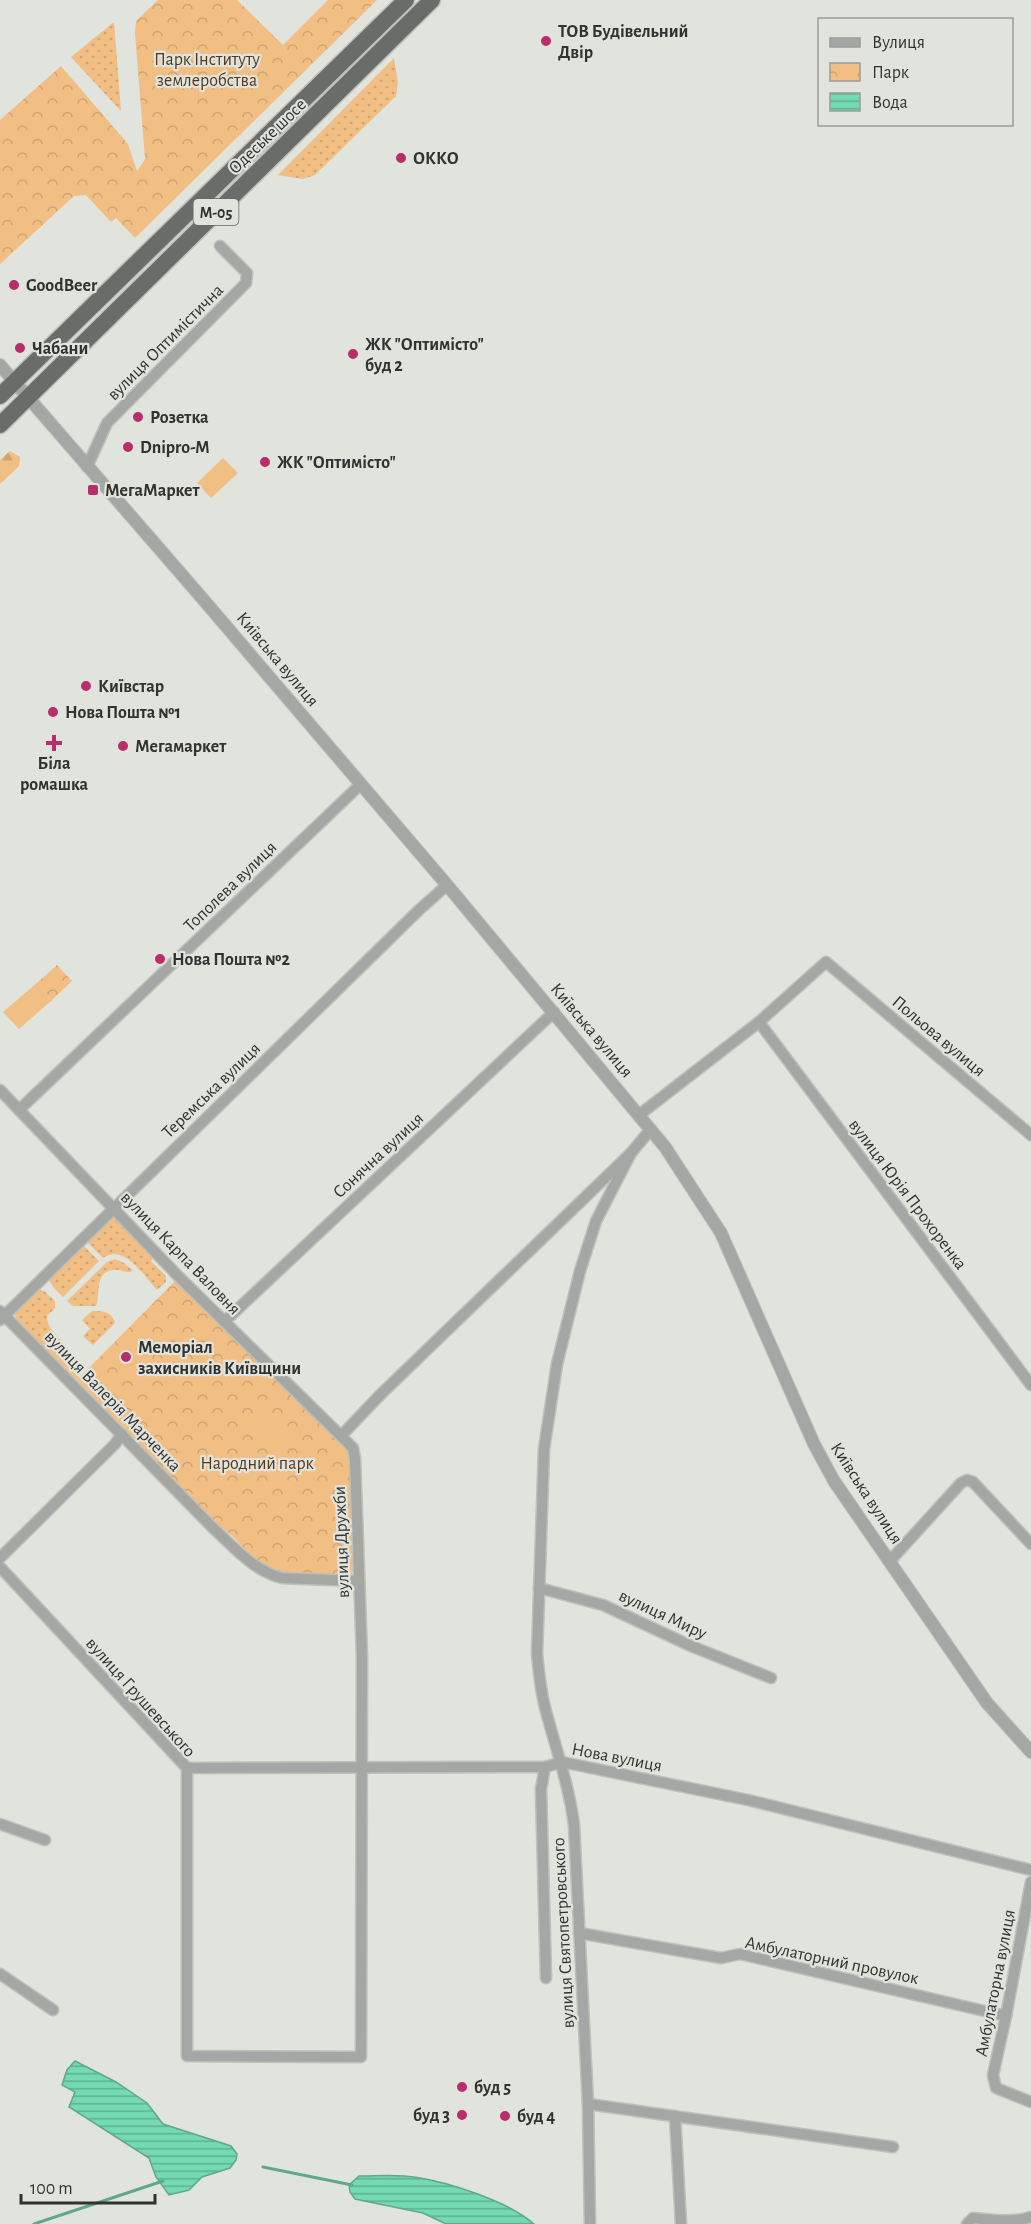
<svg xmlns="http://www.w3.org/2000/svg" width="1031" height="2224" viewBox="0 0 1031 2224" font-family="'Alegreya Sans',sans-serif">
  <defs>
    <pattern id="grass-dots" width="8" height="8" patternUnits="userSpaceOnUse" patternTransform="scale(1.5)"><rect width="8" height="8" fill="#f1be84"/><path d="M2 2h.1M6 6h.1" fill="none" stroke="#cfa472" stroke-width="1.8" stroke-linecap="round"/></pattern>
    <pattern id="forest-firs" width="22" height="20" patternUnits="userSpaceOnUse" patternTransform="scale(1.5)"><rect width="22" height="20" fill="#f1be84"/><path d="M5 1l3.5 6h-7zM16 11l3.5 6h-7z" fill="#cfa472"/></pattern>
    <pattern id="park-crowns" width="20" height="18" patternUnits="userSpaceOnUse" patternTransform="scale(1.5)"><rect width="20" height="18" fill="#f1be84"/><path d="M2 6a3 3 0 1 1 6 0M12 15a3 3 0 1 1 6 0" fill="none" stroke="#cfa472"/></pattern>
    <pattern id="water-rules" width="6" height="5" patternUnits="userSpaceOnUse" patternTransform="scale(1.5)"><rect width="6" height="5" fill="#73dab1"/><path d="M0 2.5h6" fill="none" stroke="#5fb191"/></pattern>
  </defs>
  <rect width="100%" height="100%" fill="#e1e3dd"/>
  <g fill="url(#grass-dots)">
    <path d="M 114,22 L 121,111 L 71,57 Z"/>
    <path d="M 394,58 L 398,83 L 396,96 L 315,175 L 303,179 L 278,175 Z"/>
    <path d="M 114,1215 L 154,1255 L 151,1261 L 166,1276 L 166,1282 L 157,1290 C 145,1277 123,1242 103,1258 L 86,1241 Z"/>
    <path d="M 83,1245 L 99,1261 L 63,1297 L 54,1288 L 48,1279 Z"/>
    <path d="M 115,1259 L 124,1263 L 133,1271 C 126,1274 121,1269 114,1270 C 93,1272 101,1295 96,1306 L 73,1306 L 67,1301 L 107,1262 Z"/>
    <path d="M 38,1289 L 44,1291 L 55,1301 L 55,1308 L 47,1316 C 47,1332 62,1337 68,1350 L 60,1358 L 79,1377 L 76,1381 L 16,1320 L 15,1313 L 17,1310 Z"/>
    <path d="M 92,1311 C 102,1311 112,1311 115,1323 L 93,1345 L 83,1336 L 90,1329 L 82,1320 Z"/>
  </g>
  <path fill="url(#forest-firs)" d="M 10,451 L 20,457 L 19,466 L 0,484 L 0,460 Z"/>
  <g fill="url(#park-crowns)">
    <path d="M 158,0 L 237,0 L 283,45 L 328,0 L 377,0 L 135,238 L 116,218 L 111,222 L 86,195 L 74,196 L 0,264 L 0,120 L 61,66 L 128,144 L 137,171 L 145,159 L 135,33 L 136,21 Z"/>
    <path d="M 57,965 L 72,981 L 52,1000 L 37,983 Z"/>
    <path d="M 177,1279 L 348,1451 L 351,1460 L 354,1567 L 352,1573 L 348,1576 C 320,1575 284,1579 260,1563 C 245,1553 233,1531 217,1526 L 76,1381 Z"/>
  </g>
  <g fill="#f1be84">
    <path d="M 223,458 L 238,473 L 211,498 L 197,483 Z"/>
    <path d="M 37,983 L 52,1000 L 19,1029 L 3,1012 Z"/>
    <path d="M 261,1410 L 293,1442 L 282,1453 L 250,1421 Z"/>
  </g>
  <g fill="url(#water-rules)" stroke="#60a88b" stroke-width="1.5">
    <path d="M 75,2061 L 116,2082 L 147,2103 L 163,2124 L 231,2146 L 237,2154 L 236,2160 L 230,2168 L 202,2177 L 189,2190 L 169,2195 L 156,2177 L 149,2158 L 69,2107 L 75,2092 L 62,2085 L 67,2070 Z"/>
    <path d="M 359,2176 C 377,2176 397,2174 414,2177 C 448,2182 508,2201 534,2224 L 446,2224 L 423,2213 L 355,2199 L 350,2192 L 349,2185 Z"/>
  </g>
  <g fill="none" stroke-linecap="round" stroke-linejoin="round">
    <g stroke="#60a88b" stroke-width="3">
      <path d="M 263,2167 L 352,2185"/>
      <path d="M 34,2224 L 163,2181"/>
    </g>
    <defs>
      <g id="minor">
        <path d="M 87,467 L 107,423 L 246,283 L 247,273 L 220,246"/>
        <path d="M 759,1022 L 1031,1385"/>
        <path d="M 0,1090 L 179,1277 L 341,1436"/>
        <path d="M 19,1110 L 361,784"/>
        <path d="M 639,1115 L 759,1022 L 826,962 L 1031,1135"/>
        <path d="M 0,1311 L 214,1529 C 235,1548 254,1571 282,1578 L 358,1581"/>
        <path d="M 0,1320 L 419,910 L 447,885"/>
        <path d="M 225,1321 L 554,1012"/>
        <path d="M 0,1558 L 115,1444 L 122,1434"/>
        <path d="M 890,1561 L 961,1483 L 967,1480 L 973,1482 L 1031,1544"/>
        <path d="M 0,1567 L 187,1768 L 187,2056 L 361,2057 L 362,1657 L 355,1459 L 353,1448 L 341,1436 L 379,1396 L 631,1153"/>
        <path d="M 539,1588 L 603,1605 L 691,1646 L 771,1678"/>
        <path d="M 545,1767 L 541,1789 L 546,1978"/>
        <path d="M 187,1768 L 545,1767 L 562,1762 L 748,1800 L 1031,1870"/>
        <path d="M 0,1824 L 45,1840"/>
        <path d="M 1031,1882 L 1006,2016 L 993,2075 L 996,2088 L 1031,2102"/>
        <path d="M 579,1933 L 721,1958 L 740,1954 L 1006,2016"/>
        <path d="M 0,1974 L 53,2010"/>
        <path d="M 588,2104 L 893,2147"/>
        <path d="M 675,2116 L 681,2224"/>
        <path d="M 590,2224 L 588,2104 L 574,1825 C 569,1786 557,1752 547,1715 C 541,1695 539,1675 537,1654 L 544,1449 L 557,1364 L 580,1271 L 596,1221 L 631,1153 L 651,1129"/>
        <path d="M 967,2224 L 973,2218 C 993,2220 1012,2223 1031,2217"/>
      </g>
      <path id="tertiary" d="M 0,365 L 202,598 L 447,885 L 665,1147 L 721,1233 L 814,1444 L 834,1481 L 987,1703 L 1031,1752"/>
      <g id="trunk">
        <path d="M 0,396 L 406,0"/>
        <path d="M 0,425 L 432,0"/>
      </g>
    </defs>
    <use href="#minor" stroke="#bec0bb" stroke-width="13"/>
    <use href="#tertiary" stroke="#bec0bb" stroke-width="14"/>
    <use href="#trunk" stroke="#bec0bb" stroke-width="19"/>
    <use href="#minor" stroke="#a5a7a5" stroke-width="10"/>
    <use href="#tertiary" stroke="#a5a7a5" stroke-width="12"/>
    <use href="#trunk" stroke="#696c69" stroke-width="16"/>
  </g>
  <g fill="#b72e6a" stroke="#e1e3dd" stroke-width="2">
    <circle cx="546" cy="41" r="6"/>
    <circle cx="401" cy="158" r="6"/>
    <circle cx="14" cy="285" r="6"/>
    <circle cx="20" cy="348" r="6"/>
    <circle cx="353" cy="354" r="6"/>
    <circle cx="138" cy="417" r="6"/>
    <circle cx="128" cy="447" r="6"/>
    <circle cx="265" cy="462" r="6"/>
    <rect x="87" y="484" width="12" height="12" rx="3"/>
    <circle cx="86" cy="686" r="6"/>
    <circle cx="53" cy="712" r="6"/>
    <path d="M51 734h6v6h6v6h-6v6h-6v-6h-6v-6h6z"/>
    <circle cx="123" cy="746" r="6"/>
    <circle cx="160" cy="959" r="6"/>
    <circle cx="126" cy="1357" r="6"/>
    <circle cx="462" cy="2087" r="6"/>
    <circle cx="462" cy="2115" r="6"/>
    <circle cx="505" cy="2116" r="6"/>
  </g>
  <g text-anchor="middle" stroke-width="4.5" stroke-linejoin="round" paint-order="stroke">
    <rect fill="#e1e3dd" stroke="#666865" stroke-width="1.5" x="193.5" y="199" width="45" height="26" rx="4.5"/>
    <g font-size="16" font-weight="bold" fill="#323331">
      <text x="216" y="218">М-05</text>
    </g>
    <g font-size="18" font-weight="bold" fill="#323331" stroke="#e1e3dd" text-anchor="start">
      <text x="558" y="37">ТОВ Будівельний<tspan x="558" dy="21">Двір</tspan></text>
      <text x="413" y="164">ОККО</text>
      <text x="26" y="291">GoodBeer</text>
      <text x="365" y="350">ЖК "Оптимісто"<tspan x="365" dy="21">буд 2</tspan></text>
      <text x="32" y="354">Чабани</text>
      <text x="150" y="423">Розетка</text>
      <text x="140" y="453">Dnipro-M</text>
      <text x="277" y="468">ЖК "Оптимісто"</text>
      <text x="105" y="496">МегаМаркет</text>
      <text x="98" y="692">Київстар</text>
      <text x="65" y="718">Нова Пошта №1</text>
      <text x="135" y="752">Мегамаркет</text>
      <text x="54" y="769" text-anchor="middle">Біла<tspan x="54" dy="21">ромашка</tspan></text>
      <text x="172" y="965">Нова Пошта №2</text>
      <text x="138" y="1353">Меморіал<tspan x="138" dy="21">захисників Київщини</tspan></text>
      <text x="474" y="2093">буд 5</text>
      <text x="450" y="2121" text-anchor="end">буд 3</text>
      <text x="517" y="2122">буд 4</text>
    </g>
    <g font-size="18" fill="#52391a" stroke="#e1e3dd">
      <text x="207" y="65">Парк Інституту<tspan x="207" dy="21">землеробства</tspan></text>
      <text x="257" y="1469">Народний парк</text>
    </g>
    <g font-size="18" fill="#323331" stroke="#e1e3dd">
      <text transform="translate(267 136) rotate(-44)" y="6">Одеське шосе</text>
      <text transform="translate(165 342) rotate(-45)" y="6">вулиця Оптимістична</text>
      <text transform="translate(278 659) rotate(50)" y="6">Київська вулиця</text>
      <text transform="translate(230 886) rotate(-44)" y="6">Тополева вулиця</text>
      <text transform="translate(592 1030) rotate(50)" y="6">Київська вулиця</text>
      <text transform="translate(939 1036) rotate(40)" y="6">Польова вулиця</text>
      <text transform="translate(211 1090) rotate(-44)" y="6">Теремська вулиця</text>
      <text transform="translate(378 1155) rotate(-43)" y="6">Сонячна вулиця</text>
      <text transform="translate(908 1194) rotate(53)" y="6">вулиця Юрія Прохоренка</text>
      <text transform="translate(181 1253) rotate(46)" y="6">вулиця Карпа Валовня</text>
      <text transform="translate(113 1401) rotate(46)" y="6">вулиця Валерія Марченка</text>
      <text transform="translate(867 1493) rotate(57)" y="6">Київська вулиця</text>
      <text transform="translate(341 1542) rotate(-92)" y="6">вулиця Дружби</text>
      <text transform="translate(663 1614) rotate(25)" y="6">вулиця Миру</text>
      <text transform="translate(141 1697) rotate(48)" y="6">вулиця Грушевського</text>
      <text transform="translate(617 1757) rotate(11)" y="6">Нова вулиця</text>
      <text transform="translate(563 1933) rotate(-93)" y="6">вулиця Святопетровського</text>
      <text transform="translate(832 1960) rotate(12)" y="6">Амбулаторний провулок</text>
      <text transform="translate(995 1983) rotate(-79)" y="6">Амбулаторна вулиця</text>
    </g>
  </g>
  <rect x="818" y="18" width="195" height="108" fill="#e1e3dd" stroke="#9b9d98" stroke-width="1.5"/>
  <rect x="830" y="38" width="30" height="9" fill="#a5a7a5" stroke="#9b9d98" stroke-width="1.5"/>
  <text x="872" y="48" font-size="18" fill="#323331">Вулиця</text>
  <rect x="830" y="63" width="30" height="18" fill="url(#park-crowns)" stroke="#9b9d98" stroke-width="1.5"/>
  <text x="872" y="78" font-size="18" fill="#323331">Парк</text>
  <rect x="830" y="93" width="30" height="18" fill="url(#water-rules)" stroke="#9b9d98" stroke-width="1.5"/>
  <text x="872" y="108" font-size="18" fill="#323331">Вода</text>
  <path d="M21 2194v9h134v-9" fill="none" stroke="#323331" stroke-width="3"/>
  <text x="30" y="2194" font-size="18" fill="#323331" stroke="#e1e3dd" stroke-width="4.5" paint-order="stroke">100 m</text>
</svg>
